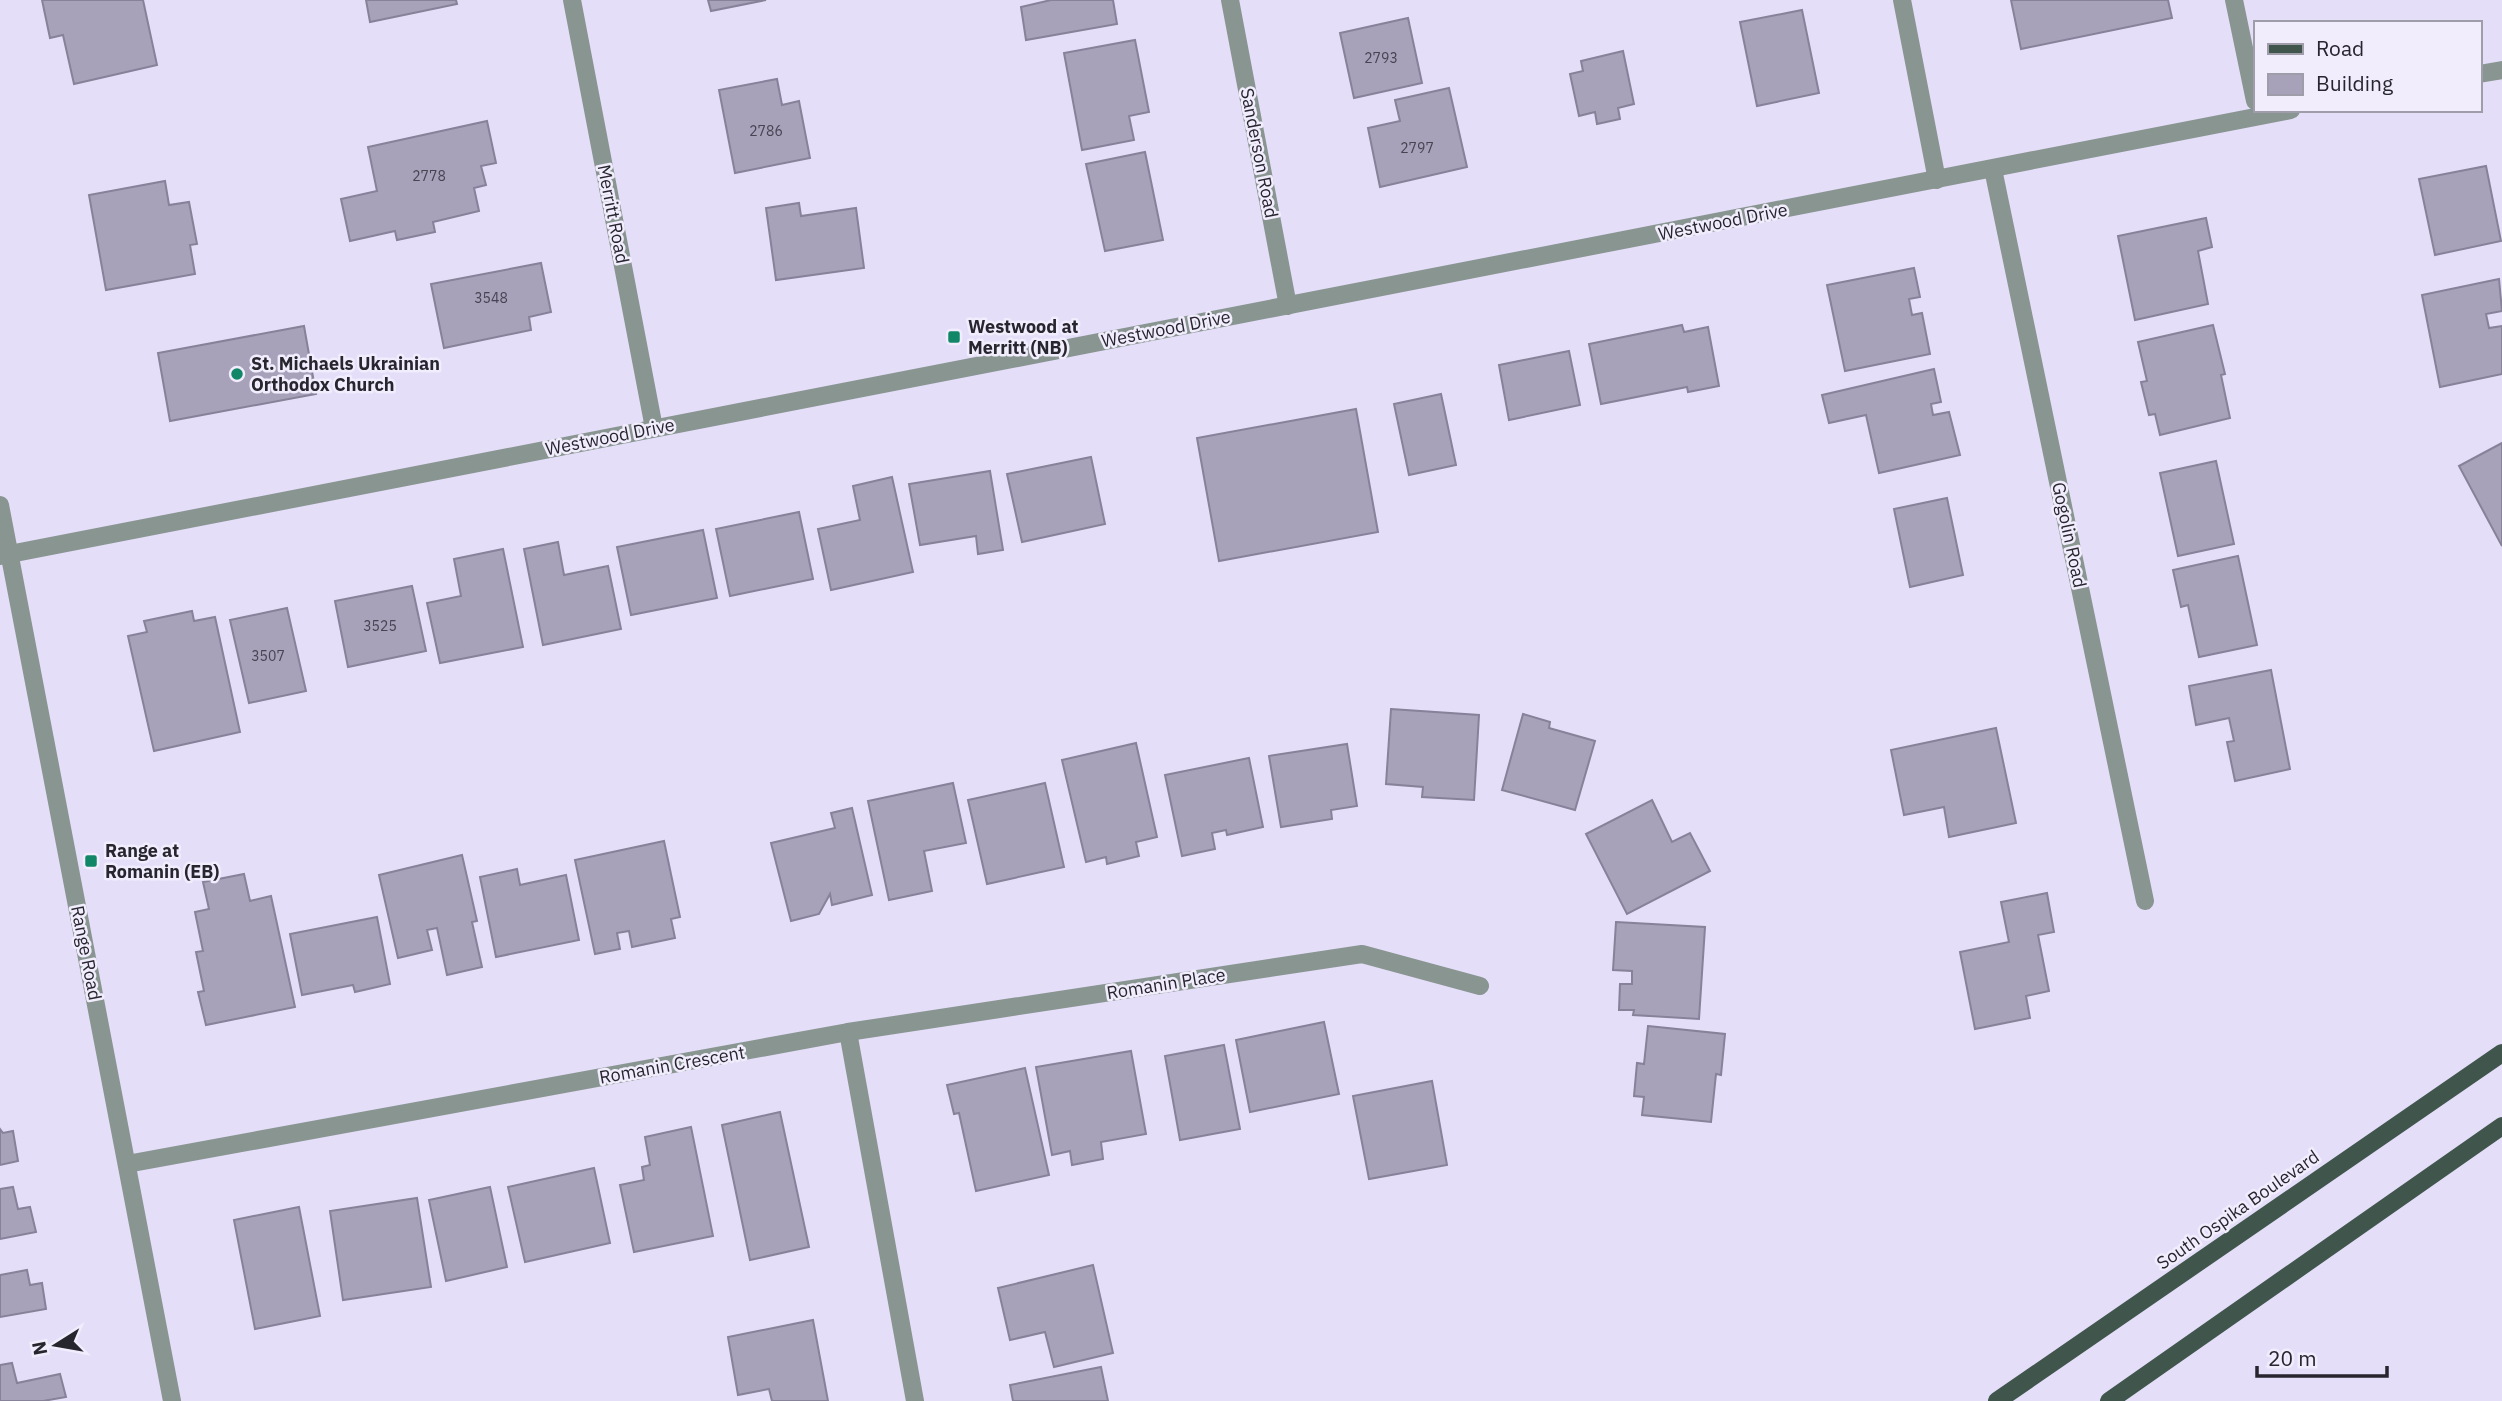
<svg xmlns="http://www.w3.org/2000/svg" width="2502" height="1401" viewBox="0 0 2502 1401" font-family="'IBM Plex Sans',sans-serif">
  <rect width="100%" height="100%" fill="#e4def9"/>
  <g fill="#a7a1ba" stroke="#878199" stroke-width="2">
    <path d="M 42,0 L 143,0 L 157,65 L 74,84 L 63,35 L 50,38 Z"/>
    <path d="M 366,0 L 456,0 L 457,4 L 370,22 Z"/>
    <path d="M 708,0 L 766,0 L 711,11 Z"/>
    <path d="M 1051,0 L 1113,0 L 1117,24 L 1026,40 L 1021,7 Z"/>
    <path d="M 2011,0 L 2168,0 L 2172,18 L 2021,49 Z"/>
    <path d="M 1802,10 L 1819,93 L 1757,106 L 1740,22 Z"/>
    <path d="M 1408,18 L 1422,83 L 1354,98 L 1340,33 Z"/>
    <path d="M 1135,40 L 1149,112 L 1129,116 L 1134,140 L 1082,150 L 1064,53 Z"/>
    <path d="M 1623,51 L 1634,104 L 1618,108 L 1620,119 L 1597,124 L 1595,112 L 1579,116 L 1570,74 L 1583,71 L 1581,61 Z"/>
    <path d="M 777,79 L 782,105 L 799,101 L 810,158 L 735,173 L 719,90 Z"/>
    <path d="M 1449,88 L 1467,167 L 1380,187 L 1368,128 L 1400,121 L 1395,100 Z"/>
    <path d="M 487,121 L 496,163 L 481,166 L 486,185 L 474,188 L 479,211 L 433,222 L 435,232 L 397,240 L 395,231 L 350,241 L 341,199 L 377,191 L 368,147 Z"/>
    <path d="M 1145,152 L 1163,240 L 1105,251 L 1086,164 Z"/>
    <path d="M 2486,166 L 2501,241 L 2435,255 L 2419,179 Z"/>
    <path d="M 165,181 L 169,205 L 189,202 L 197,244 L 190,245 L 195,274 L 106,290 L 89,195 Z"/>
    <path d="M 799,203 L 801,216 L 856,208 L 864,268 L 776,280 L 766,208 Z"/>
    <path d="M 2206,218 L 2212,247 L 2198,251 L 2208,304 L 2135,320 L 2118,236 Z"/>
    <path d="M 541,263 L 551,312 L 529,317 L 531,330 L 444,348 L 431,284 Z"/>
    <path d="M 1914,268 L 1920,297 L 1909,299 L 1912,315 L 1922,313 L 1930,354 L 1845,371 L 1827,285 Z"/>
    <path d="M 2499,279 L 2502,311 L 2486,314 L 2489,328 L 2502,326 L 2502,374 L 2440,387 L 2422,295 Z"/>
    <path d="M 1682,325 L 1684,332 L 1708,327 L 1719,386 L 1688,392 L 1687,387 L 1601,404 L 1589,344 Z"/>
    <path d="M 2213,325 L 2225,374 L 2221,375 L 2230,418 L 2160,435 L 2155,414 L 2149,415 L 2141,382 L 2147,381 L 2138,342 Z"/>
    <path d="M 304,326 L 316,394 L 170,421 L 158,353 Z"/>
    <path d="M 1569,351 L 1580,405 L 1509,420 L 1499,365 Z"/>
    <path d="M 1934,369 L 1941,402 L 1931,404 L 1933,415 L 1949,412 L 1960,455 L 1879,473 L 1866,415 L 1829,423 L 1822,395 Z"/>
    <path d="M 1441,394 L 1456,465 L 1409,475 L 1394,404 Z"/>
    <path d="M 1356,409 L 1378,532 L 1219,561 L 1197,438 Z"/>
    <path d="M 2502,443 L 2502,546 L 2459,466 Z"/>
    <path d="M 1091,457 L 1105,524 L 1022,542 L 1007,474 Z"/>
    <path d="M 2216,461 L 2234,544 L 2178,556 L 2160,473 Z"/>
    <path d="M 990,471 L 1003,550 L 978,554 L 976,536 L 920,545 L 909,484 Z"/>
    <path d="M 892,477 L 913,572 L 831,590 L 818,529 L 860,520 L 853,486 Z"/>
    <path d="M 1947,498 L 1963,575 L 1910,587 L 1894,509 Z"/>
    <path d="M 799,512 L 813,579 L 730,596 L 716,529 Z"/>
    <path d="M 703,530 L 717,598 L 631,615 L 617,547 Z"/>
    <path d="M 558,542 L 564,575 L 608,566 L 621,629 L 543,645 L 524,549 Z"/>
    <path d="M 503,549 L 523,647 L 440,663 L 427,603 L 461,596 L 454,559 Z"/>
    <path d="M 2238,556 L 2257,645 L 2199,657 L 2188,605 L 2181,607 L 2173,570 Z"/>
    <path d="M 412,586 L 426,651 L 348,667 L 335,601 Z"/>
    <path d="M 287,608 L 306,691 L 249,703 L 230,620 Z"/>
    <path d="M 192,611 L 194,621 L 215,617 L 240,732 L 154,751 L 128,636 L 147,632 L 144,621 Z"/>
    <path d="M 2271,670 L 2290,769 L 2235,781 L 2227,742 L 2234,741 L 2229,718 L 2196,725 L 2189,686 Z"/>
    <path d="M 1391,709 L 1479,715 L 1474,800 L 1422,797 L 1423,787 L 1386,784 Z"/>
    <path d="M 1523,714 L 1550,722 L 1549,728 L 1595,741 L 1575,810 L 1502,790 Z"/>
    <path d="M 1996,728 L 2016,823 L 1949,837 L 1944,807 L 1904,815 L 1891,750 Z"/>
    <path d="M 1136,743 L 1157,837 L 1136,842 L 1139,856 L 1107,864 L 1106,857 L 1086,862 L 1062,760 Z"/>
    <path d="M 1347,744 L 1357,806 L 1331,810 L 1332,819 L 1281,827 L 1269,756 Z"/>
    <path d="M 1249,758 L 1263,827 L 1227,835 L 1226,830 L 1212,833 L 1215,849 L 1182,856 L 1165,775 Z"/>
    <path d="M 953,783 L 966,843 L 924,851 L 932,891 L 889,900 L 868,801 Z"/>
    <path d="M 1045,783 L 1064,867 L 987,884 L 968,800 Z"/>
    <path d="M 1652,800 L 1672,842 L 1690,833 L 1710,871 L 1627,914 L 1586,834 Z"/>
    <path d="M 852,808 L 872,895 L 832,905 L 830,894 L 819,914 L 791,921 L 771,843 L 835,828 L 831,813 Z"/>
    <path d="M 664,841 L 680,917 L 671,919 L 675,938 L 632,947 L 629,931 L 617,933 L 620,949 L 595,954 L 575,860 Z"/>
    <path d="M 462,855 L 477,921 L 472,922 L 482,967 L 447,975 L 437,928 L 427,930 L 432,950 L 398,958 L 379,875 Z"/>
    <path d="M 517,869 L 520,885 L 566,875 L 579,940 L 496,957 L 480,877 Z"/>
    <path d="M 244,874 L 250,901 L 271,896 L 295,1007 L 206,1025 L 198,992 L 204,991 L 196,952 L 203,951 L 195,912 L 209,909 L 203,882 Z"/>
    <path d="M 2047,893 L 2054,932 L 2038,935 L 2049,991 L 2026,996 L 2030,1018 L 1975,1029 L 1960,952 L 2009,942 L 2001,902 Z"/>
    <path d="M 377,917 L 390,984 L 355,992 L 353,985 L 302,995 L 290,934 Z"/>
    <path d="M 1616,922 L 1705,927 L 1699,1019 L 1633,1015 L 1634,1010 L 1619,1010 L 1620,984 L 1632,984 L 1632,971 L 1613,970 Z"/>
    <path d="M 1324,1022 L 1339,1094 L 1250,1112 L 1236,1040 Z"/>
    <path d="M 1648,1026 L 1725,1034 L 1721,1075 L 1716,1074 L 1711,1122 L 1642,1115 L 1644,1097 L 1634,1096 L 1637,1063 L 1644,1064 Z"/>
    <path d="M 1224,1045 L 1240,1129 L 1180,1140 L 1165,1056 Z"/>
    <path d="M 1131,1051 L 1146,1134 L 1101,1142 L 1103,1159 L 1072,1165 L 1070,1151 L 1052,1155 L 1036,1067 Z"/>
    <path d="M 1025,1068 L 1049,1175 L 976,1191 L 959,1113 L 954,1114 L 947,1085 Z"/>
    <path d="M 1432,1081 L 1447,1165 L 1369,1179 L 1353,1096 Z"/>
    <path d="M 780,1112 L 809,1247 L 750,1260 L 722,1125 Z"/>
    <path d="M 691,1127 L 713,1236 L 634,1252 L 620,1185 L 644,1180 L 642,1167 L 650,1165 L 645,1137 Z"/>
    <path d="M 0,1129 L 3,1133 L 13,1131 L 18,1161 L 0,1165 Z"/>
    <path d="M 594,1168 L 610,1243 L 525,1262 L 508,1187 Z"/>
    <path d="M 13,1187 L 18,1209 L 30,1207 L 36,1232 L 0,1239 L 0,1189 Z"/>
    <path d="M 490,1187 L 507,1267 L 446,1281 L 429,1200 Z"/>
    <path d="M 417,1198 L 431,1287 L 343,1300 L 330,1211 Z"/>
    <path d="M 299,1207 L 320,1316 L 255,1329 L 234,1220 Z"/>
    <path d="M 1093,1265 L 1113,1353 L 1054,1367 L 1045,1332 L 1010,1340 L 998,1288 Z"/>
    <path d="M 27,1270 L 30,1285 L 42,1283 L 46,1309 L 0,1317 L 0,1275 Z"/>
    <path d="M 813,1320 L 828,1401 L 772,1401 L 769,1389 L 738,1395 L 728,1337 Z"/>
    <path d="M 12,1363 L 17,1383 L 60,1374 L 66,1397 L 43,1401 L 0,1401 L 0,1365 Z"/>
    <path d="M 1101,1367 L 1108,1401 L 1013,1401 L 1010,1385 Z"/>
  </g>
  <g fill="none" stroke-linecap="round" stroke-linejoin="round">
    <g stroke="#899590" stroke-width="18">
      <path d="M 572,0 L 654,428"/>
      <path d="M 1230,0 L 1288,306"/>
      <path d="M 1902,0 L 1937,180"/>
      <path d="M 2234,0 L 2255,101"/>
      <path d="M 2479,74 L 2502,70"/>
      <path d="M 1993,169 L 2145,901"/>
      <path d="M 0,505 L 172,1401"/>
      <path d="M 0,556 L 2291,110"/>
      <path d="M 848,1032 L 915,1401"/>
      <path d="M 127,1164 L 848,1032 L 1362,954 L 1480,986"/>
    </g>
    <g stroke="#40564d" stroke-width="18">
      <path d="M 1997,1401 L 2502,1053"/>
      <path d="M 2109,1401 L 2502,1126"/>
    </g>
  </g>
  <g fill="#128767" stroke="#f1edfd" stroke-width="2.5">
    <rect x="947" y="330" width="14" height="14" rx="3.5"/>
    <circle cx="237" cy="374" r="7"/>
    <rect x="84" y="854" width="14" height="14" rx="3.5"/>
  </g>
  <g text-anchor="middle" stroke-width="5" stroke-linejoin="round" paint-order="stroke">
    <g font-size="14" fill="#474451">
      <text x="1381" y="63">2793</text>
      <text x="766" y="136">2786</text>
      <text x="1417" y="153">2797</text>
      <text x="429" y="181">2778</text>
      <text x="491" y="303">3548</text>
      <text x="380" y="631">3525</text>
      <text x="268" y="661">3507</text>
    </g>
    <g font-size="18" fill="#27252e" stroke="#f1edfd">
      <text transform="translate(1259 153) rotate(79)" y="6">Sanderson Road</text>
      <text transform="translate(613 214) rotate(79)" y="6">Merritt Road</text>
      <text transform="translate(1723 222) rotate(-11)" y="6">Westwood Drive</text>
      <text transform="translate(1166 329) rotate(-11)" y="6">Westwood Drive</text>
      <text transform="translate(610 437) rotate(-11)" y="6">Westwood Drive</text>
      <text transform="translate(2069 535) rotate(78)" y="6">Gogolin Road</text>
      <text transform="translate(86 953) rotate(79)" y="6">Range Road</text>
      <text transform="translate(1166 984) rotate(-9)" y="6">Romanin Place</text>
      <text transform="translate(672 1065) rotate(-10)" y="6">Romanin Crescent</text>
      <text transform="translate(2238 1210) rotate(-35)" y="6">South Ospika Boulevard</text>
    </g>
    <g font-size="18" font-weight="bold" fill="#27252e" stroke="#f1edfd" text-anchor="start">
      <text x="968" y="333">Westwood at<tspan x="968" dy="21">Merritt (NB)</tspan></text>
      <text x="251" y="370">St. Michaels Ukrainian<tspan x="251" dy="21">Orthodox Church</tspan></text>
      <text x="105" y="857">Range at<tspan x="105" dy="21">Romanin (EB)</tspan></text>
    </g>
  </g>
  <rect x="2254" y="21" width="228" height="91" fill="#f1edfd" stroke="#a09daa" stroke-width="2"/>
  <rect x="2268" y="44" width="35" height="10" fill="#40564d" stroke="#a09daa" stroke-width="2"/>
  <text x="2316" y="56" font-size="21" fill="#27252e">Road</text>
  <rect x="2268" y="74" width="35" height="21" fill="#a7a1ba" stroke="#a09daa" stroke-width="2"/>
  <text x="2316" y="91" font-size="21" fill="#27252e">Building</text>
  <g transform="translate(56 1345) rotate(259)" stroke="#f1edfd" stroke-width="5" paint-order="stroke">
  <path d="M0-5L12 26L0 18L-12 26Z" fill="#27252e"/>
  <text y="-10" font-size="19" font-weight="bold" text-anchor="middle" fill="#27252e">N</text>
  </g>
  <path d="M2257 1366v10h130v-10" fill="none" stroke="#27252e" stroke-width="3.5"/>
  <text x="2268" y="1366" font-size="21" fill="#27252e" stroke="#f1edfd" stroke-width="5" paint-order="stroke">20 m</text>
</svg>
